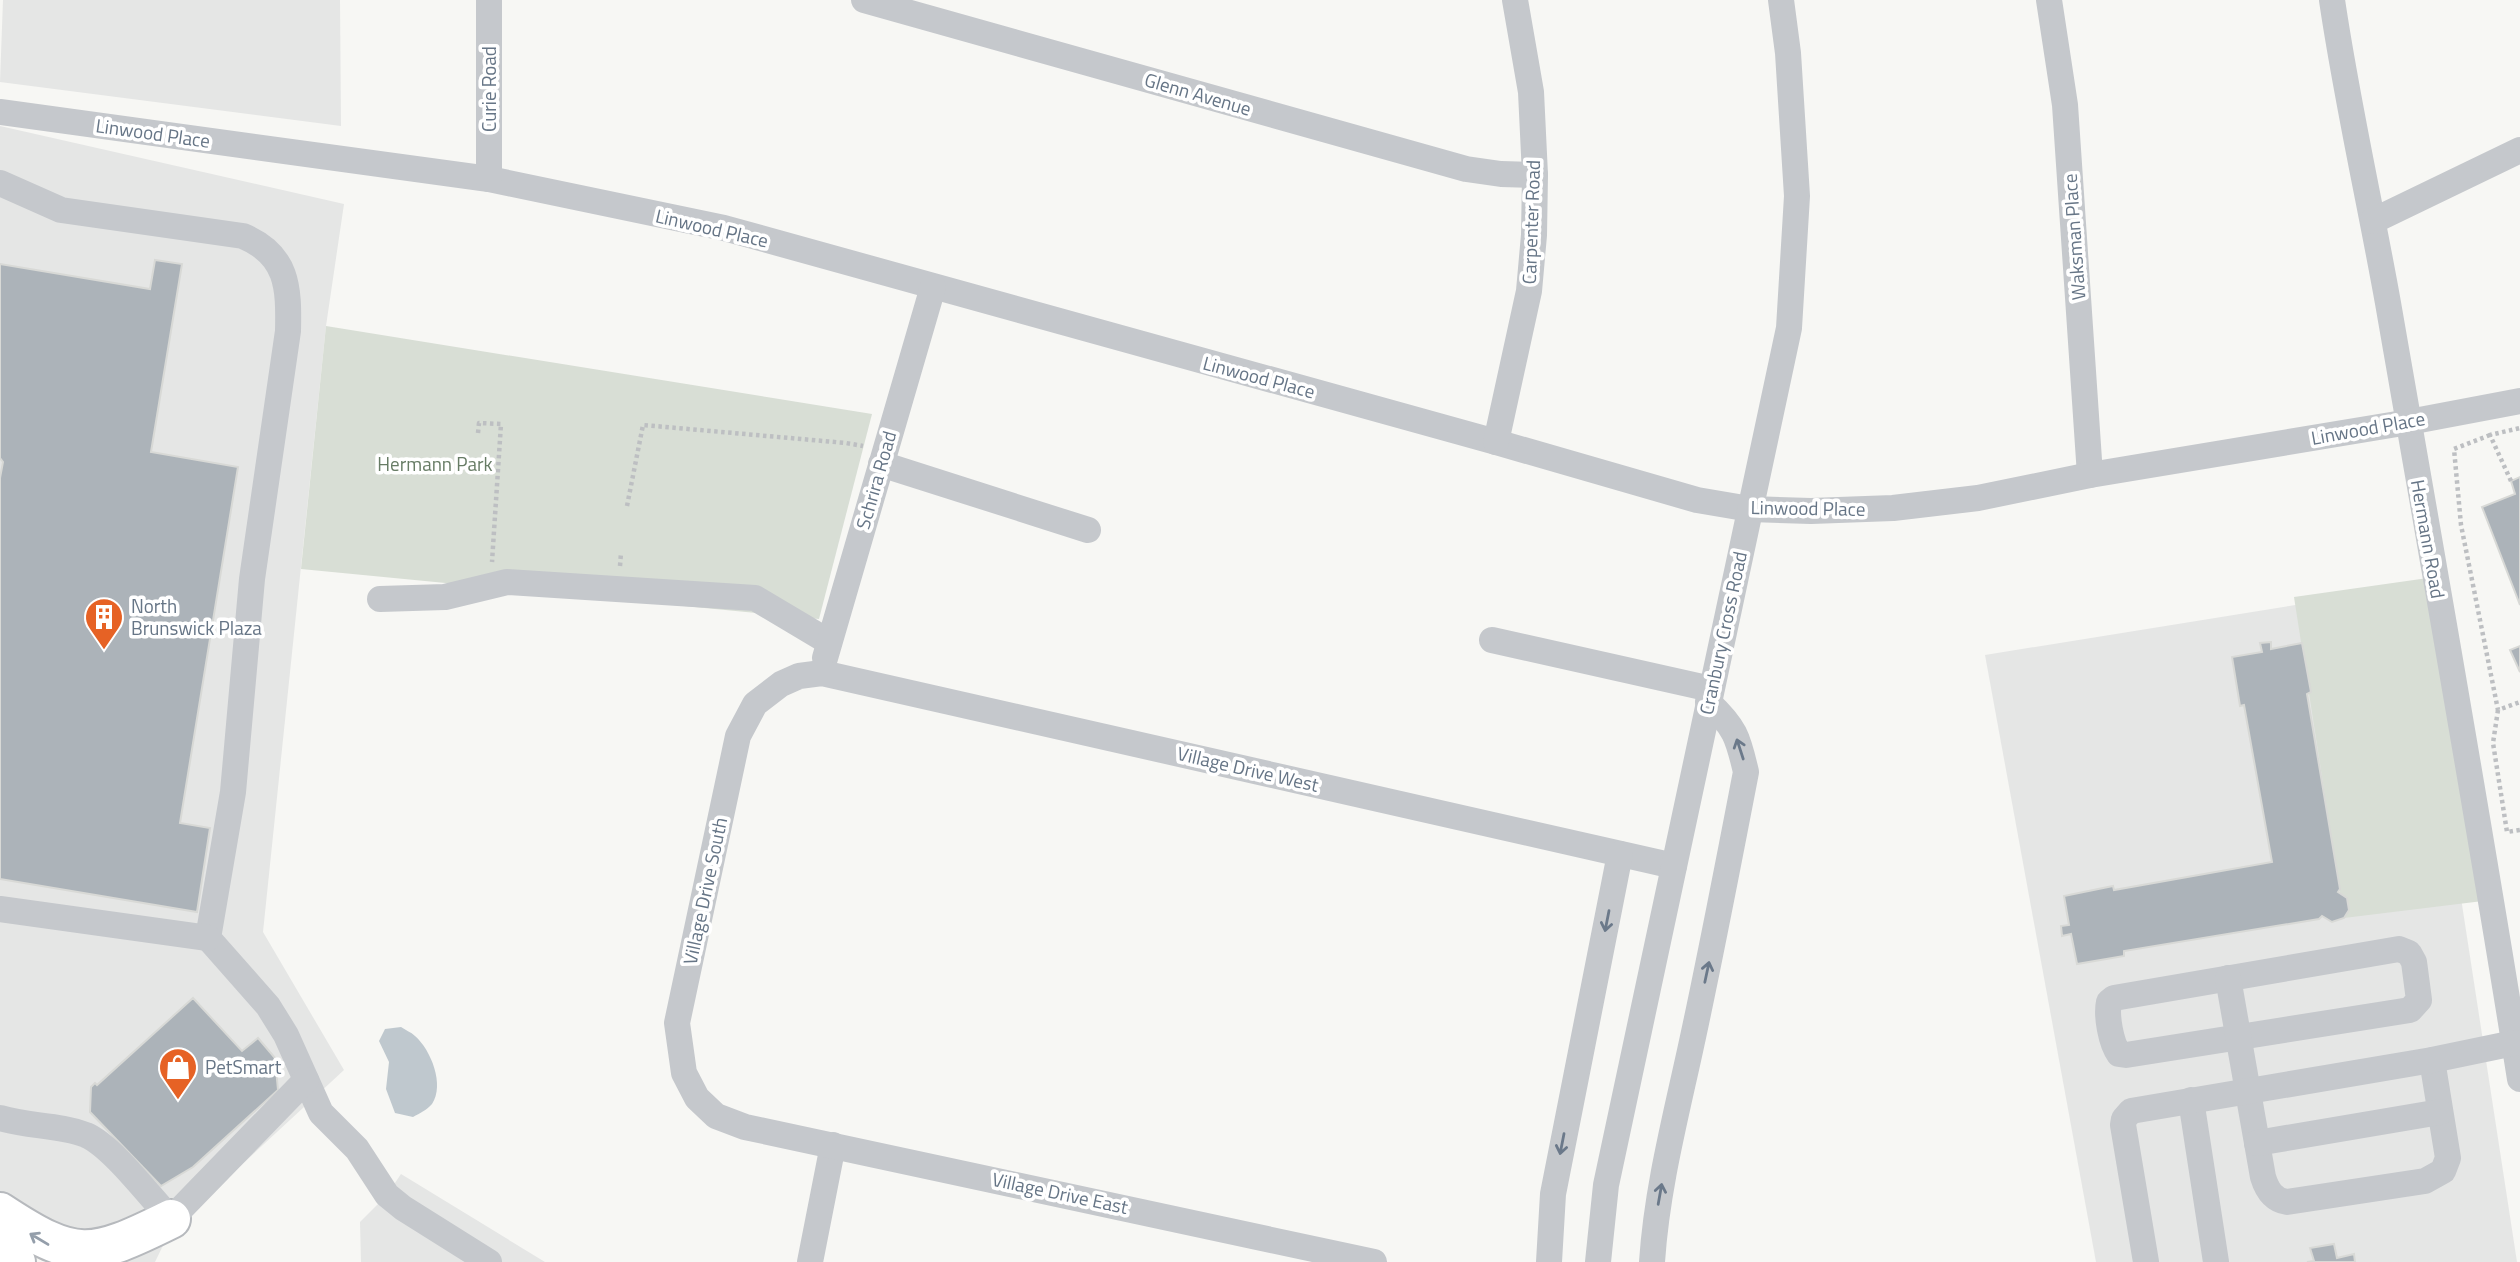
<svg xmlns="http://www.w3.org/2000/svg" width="2520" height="1262" viewBox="0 0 2520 1262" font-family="'Titillium Web',sans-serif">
  <rect width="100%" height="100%" fill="#f7f7f4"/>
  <g fill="#e5e6e5">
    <path d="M 3,0 L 340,0 L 341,126 L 0,82 Z"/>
    <path d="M 0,126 L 344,204 L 326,326 L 263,932 L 344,1070 L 170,1231 L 155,1262 L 63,1262 L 0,1197 Z"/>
    <path d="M 2413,586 L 2517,1262 L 2096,1262 L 1985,655 Z"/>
    <path d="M 401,1174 L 545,1262 L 361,1262 L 360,1222 L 387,1195 Z"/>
  </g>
  <g fill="#d8ded5">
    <path d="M 326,326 L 872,414 L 819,619 L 301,569 Z"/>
    <path d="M 2435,577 L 2491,900 L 2344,918 L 2294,597 Z"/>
  </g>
  <path fill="#bfc8ce" d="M 401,1027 C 405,1030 411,1032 415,1036 C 431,1050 445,1085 432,1104 C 427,1110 420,1113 413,1117 L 395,1113 L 386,1089 L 389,1062 L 379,1041 L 385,1029 Z"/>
  <g fill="#acb3b9" stroke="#d8d9d6" stroke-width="2">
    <path d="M 155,260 L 182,264 L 151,452 L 238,467 L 180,823 L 210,828 L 197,912 L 0,879 L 0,478 L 3,462 L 0,458 L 0,264 L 150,289 Z"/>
    <path d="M 2520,477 L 2520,605 L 2482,507 L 2515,494 L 2511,481 Z"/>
    <path d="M 2271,642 L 2271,649 L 2302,643 L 2311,692 L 2307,694 L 2340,889 L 2338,892 L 2347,898 L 2349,910 L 2344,918 L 2332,922 L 2322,916 L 2319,919 L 2124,951 L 2124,956 L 2077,964 L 2071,934 L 2062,936 L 2061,926 L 2069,925 L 2064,896 L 2113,886 L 2114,890 L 2272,862 L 2244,705 L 2240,706 L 2232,657 L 2262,652 L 2260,643 Z"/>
    <path d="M 2520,646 L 2520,672 L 2510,650 Z"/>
    <path d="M 193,998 L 242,1051 L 258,1038 L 275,1058 L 278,1090 L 193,1167 L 161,1186 L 90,1112 L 91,1087 L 95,1083 L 97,1085 Z"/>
    <path d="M 2334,1244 L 2337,1258 L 2354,1254 L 2355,1262 L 2307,1262 L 2314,1261 L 2310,1248 Z"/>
  </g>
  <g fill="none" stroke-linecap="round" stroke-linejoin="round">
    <defs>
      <g id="highway">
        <path d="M 0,1212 C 76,1262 90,1259 171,1219"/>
        <path d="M 0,1245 L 16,1262"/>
      </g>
    </defs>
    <use href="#highway" stroke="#b6b9bd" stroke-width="42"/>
    <g stroke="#bdbfc2" stroke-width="4.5" stroke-dasharray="3.5 3.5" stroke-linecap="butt">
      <path d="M 478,433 L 479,423 L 501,424 L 492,562"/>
      <path d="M 2490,435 L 2454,449 L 2461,525 L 2498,710 L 2520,702"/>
      <path d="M 2511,481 L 2490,435 L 2520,428"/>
      <path d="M 627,506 L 643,425 L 846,443 L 863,446"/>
      <path d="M 620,566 L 621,553"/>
      <path d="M 2498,710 L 2493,743 L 2507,832 L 2520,830"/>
    </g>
    <g stroke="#c5c8cc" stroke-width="26">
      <path d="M 864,0 L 1466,169 L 1501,174 L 1535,175"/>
      <path d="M 2049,0 L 2065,105 L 2090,475"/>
      <path d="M 2332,0 C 2347,102 2370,202 2388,303 C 2433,562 2479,820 2520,1079"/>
      <path d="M 0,112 L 489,179 L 724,228 L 1496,442 L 1697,500 L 1750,509 L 1811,511 L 1893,508 L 1978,498 L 2090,475 L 2409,422 L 2520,401"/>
      <path d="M 489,179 L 489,0"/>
      <path d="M 0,183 L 61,210 L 243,236 C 288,255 289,287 288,331 L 252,579 L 233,792 L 208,938 L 268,1006 L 286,1035 L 321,1113 L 357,1149 L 387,1195 L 403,1208 L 489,1262"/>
      <path d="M 2373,221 L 2520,150"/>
      <path d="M 1496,442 L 1529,291 L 1534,235 L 1535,175 L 1531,92 L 1515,0"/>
      <path d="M 881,464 L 1088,530"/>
      <path d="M 380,599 L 445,597 L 507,582 L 755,598 L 829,642"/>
      <path d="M 1492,640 L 1711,689"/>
      <path d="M 825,658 L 933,287"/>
      <path d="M 0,909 L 208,938"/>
      <path d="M 2399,949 L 2409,953 L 2414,962 L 2419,1000 L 2410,1010 L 2126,1055 L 2119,1054 C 2111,1043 2106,1016 2109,1002 L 2114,998 Z"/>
      <path d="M 2228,978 L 2263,1177 C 2267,1190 2273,1200 2287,1202 L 2425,1181 L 2443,1171 L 2448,1158 L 2432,1060"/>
      <path d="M 2191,1100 L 2216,1262"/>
      <path d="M 0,1118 C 28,1127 58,1124 86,1135 C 112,1146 150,1197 171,1219 L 306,1080"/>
      <path d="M 2257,1143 L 2440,1112"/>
      <path d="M 810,1262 L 833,1145"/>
      <path d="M 1374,1262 L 745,1127 L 716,1116 L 697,1098 L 684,1073 L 677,1023 L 738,736 L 755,704 L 781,684 L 799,676 L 822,673 L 1674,866"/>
      <path d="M 1549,1262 L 1553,1194 L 1620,854"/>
      <path d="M 1598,1262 L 1606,1185 L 1789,328 L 1797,196 L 1788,53 L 1781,0"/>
      <path d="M 1652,1262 C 1657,1186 1677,1112 1693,1037 C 1712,949 1729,860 1746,772 C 1738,737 1735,727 1708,702"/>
      <path d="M 2146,1262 L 2123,1125 L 2124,1119 L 2131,1111 L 2432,1060 L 2514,1043"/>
    </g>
    <use href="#highway" stroke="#fff" stroke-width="38"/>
  </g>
  <defs><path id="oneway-shaft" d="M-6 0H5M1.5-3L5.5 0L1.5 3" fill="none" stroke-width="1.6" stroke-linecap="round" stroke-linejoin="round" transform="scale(1.75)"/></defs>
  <g stroke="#6b798a">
    <use href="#oneway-shaft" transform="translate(1740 749) rotate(-108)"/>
    <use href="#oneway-shaft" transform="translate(1607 921) rotate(101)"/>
    <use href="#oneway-shaft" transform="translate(1707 972) rotate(-78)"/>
    <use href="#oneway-shaft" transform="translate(1562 1144) rotate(101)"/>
    <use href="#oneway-shaft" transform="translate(1660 1194) rotate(-80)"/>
  </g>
  <use stroke="#949eaa" href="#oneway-shaft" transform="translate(39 1239) rotate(-149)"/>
  <defs>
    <symbol id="building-pin" viewBox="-11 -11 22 30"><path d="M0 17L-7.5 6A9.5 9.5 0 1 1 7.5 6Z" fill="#e66225" stroke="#fff"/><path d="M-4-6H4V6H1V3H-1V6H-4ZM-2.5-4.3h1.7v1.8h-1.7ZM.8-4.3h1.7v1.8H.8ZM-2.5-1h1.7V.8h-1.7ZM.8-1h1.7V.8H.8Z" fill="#fff"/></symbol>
    <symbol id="shop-pin" viewBox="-11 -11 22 30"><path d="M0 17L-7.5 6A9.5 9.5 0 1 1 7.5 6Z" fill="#e66225" stroke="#fff"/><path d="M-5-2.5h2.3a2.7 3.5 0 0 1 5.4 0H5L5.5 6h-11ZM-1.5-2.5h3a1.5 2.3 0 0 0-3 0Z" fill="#fff"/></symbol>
  </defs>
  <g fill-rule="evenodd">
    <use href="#building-pin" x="82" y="595" width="44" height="60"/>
    <use href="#shop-pin" x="156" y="1045" width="44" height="60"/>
  </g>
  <g text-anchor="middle" stroke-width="7" stroke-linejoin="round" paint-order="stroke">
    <g font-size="19" fill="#667586" stroke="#fff">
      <text transform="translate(489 89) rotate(-90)" y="7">Curie Road</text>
      <text transform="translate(1198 94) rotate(16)" y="7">Glenn Avenue</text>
      <text transform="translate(153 133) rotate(8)" y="7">Linwood Place</text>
      <text transform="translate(1531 222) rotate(-88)" y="7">Carpenter Road</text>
      <text transform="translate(712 228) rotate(13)" y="7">Linwood Place</text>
      <text transform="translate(2074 237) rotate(-94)" y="7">Waksman Place</text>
      <text transform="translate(1259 377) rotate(15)" y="7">Linwood Place</text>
      <text transform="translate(2368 428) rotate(-10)" y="7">Linwood Place</text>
      <text transform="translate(876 480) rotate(-74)" y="7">Schrira Road</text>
      <text transform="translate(1808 508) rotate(1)" y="7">Linwood Place</text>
      <text transform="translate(2428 539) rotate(80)" y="7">Hermann Road</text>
      <text transform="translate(1723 633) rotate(-78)" y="7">Cranbury Cross Road</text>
      <text transform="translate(1248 769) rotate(13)" y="7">Village Drive West</text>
      <text transform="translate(705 891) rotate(-78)" y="7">Village Drive South</text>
      <text transform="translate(1060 1193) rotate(12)" y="7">Village Drive East</text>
    </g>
    <g font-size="19" fill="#677c65" stroke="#fff">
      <text x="435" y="471">Hermann Park</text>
    </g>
    <g font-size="19" fill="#667586" stroke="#fff" text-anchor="start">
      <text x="131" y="613">North<tspan x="131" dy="22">Brunswick Plaza</tspan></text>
      <text x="205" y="1074">PetSmart</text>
    </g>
  </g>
</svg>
